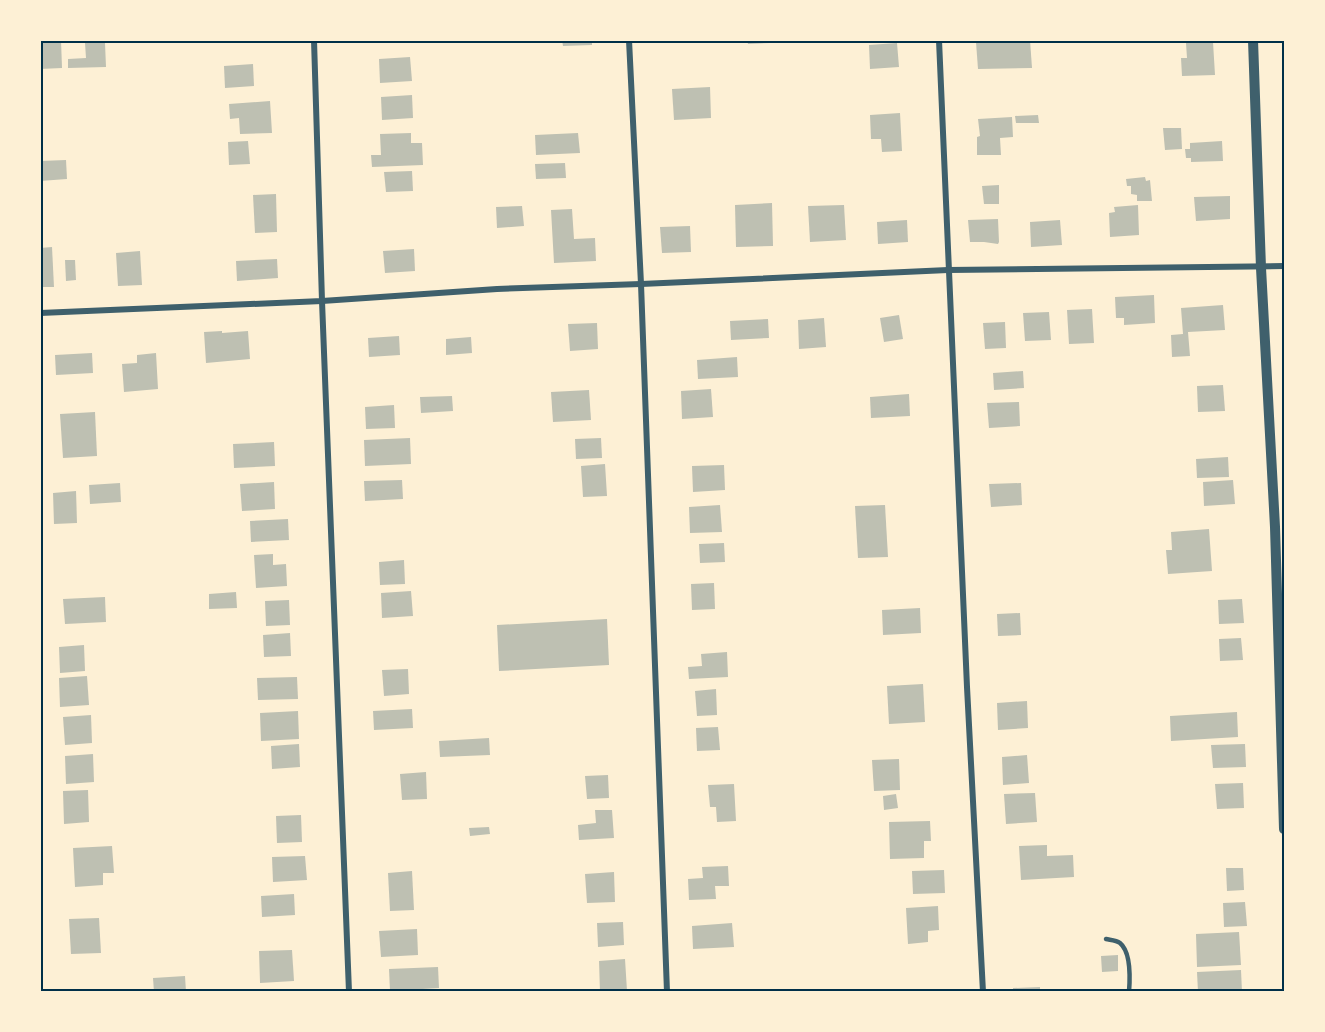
<svg xmlns="http://www.w3.org/2000/svg" width="1325" height="1032" viewBox="0 0 1325 1032" font-family="'Space Grotesk',sans-serif">
  <rect width="100%" height="100%" fill="#fdf0d5"/>
  <g fill="#bec0b2">
    <path d="M 40,40 L 61,40 L 62,68 L 40,69 Z"/>
    <path d="M 562,40 L 592,40 L 592,45 L 563,46 Z"/>
    <path d="M 747,40 L 770,40 L 770,43 L 748,44 Z"/>
    <path d="M 1030,40 L 1032,68 L 978,69 L 976,42 Z"/>
    <path d="M 1213,42 L 1215,75 L 1182,76 L 1181,58 L 1187,58 L 1186,43 Z"/>
    <path d="M 85,43 L 105,43 L 106,67 L 68,68 L 68,59 L 86,58 Z"/>
    <path d="M 897,43 L 899,67 L 870,69 L 869,45 Z"/>
    <path d="M 410,57 L 412,81 L 380,83 L 379,59 Z"/>
    <path d="M 253,64 L 254,86 L 225,88 L 224,66 Z"/>
    <path d="M 710,87 L 711,118 L 674,120 L 672,89 Z"/>
    <path d="M 412,95 L 413,118 L 382,120 L 381,97 Z"/>
    <path d="M 270,101 L 272,133 L 240,134 L 239,118 L 230,119 L 229,104 Z"/>
    <path d="M 900,113 L 902,151 L 882,152 L 881,139 L 871,139 L 870,115 Z"/>
    <path d="M 1038,115 L 1039,123 L 1016,123 L 1015,116 Z"/>
    <path d="M 1012,117 L 1013,137 L 1000,138 L 1001,155 L 977,155 L 977,137 L 980,136 L 978,119 Z"/>
    <path d="M 1163,128 L 1181,128 L 1182,149 L 1165,150 Z"/>
    <path d="M 411,133 L 411,143 L 422,143 L 423,165 L 372,167 L 371,155 L 381,155 L 380,134 Z"/>
    <path d="M 578,133 L 580,153 L 536,155 L 535,135 Z"/>
    <path d="M 248,141 L 250,164 L 229,165 L 228,142 Z"/>
    <path d="M 1222,141 L 1223,161 L 1191,162 L 1191,158 L 1186,158 L 1185,149 L 1190,149 L 1190,143 Z"/>
    <path d="M 66,160 L 67,179 L 40,181 L 40,161 Z"/>
    <path d="M 565,163 L 566,178 L 536,179 L 535,164 Z"/>
    <path d="M 412,171 L 413,191 L 386,192 L 384,172 Z"/>
    <path d="M 1145,177 L 1146,181 L 1150,180 L 1152,201 L 1137,201 L 1137,195 L 1131,194 L 1131,186 L 1127,186 L 1126,179 Z"/>
    <path d="M 999,185 L 999,204 L 984,204 L 982,186 Z"/>
    <path d="M 276,194 L 277,232 L 255,233 L 253,195 Z"/>
    <path d="M 1230,196 L 1230,219 L 1196,221 L 1194,197 Z"/>
    <path d="M 772,203 L 773,246 L 736,247 L 735,205 Z"/>
    <path d="M 844,205 L 846,240 L 810,242 L 808,206 Z"/>
    <path d="M 1138,205 L 1139,235 L 1110,237 L 1109,213 L 1115,212 L 1114,207 Z"/>
    <path d="M 522,206 L 524,226 L 497,228 L 496,207 Z"/>
    <path d="M 572,209 L 574,239 L 595,238 L 596,261 L 554,263 L 551,210 Z"/>
    <path d="M 998,219 L 999,242 L 998,244 L 984,242 L 970,242 L 968,220 Z"/>
    <path d="M 907,220 L 908,242 L 878,244 L 877,222 Z"/>
    <path d="M 1060,220 L 1062,245 L 1031,247 L 1030,222 Z"/>
    <path d="M 690,226 L 691,252 L 662,253 L 660,227 Z"/>
    <path d="M 52,247 L 54,287 L 40,287 L 40,248 Z"/>
    <path d="M 414,249 L 415,271 L 385,273 L 383,251 Z"/>
    <path d="M 140,251 L 142,285 L 118,286 L 116,253 Z"/>
    <path d="M 277,259 L 278,278 L 237,281 L 236,261 Z"/>
    <path d="M 65,260 L 75,260 L 76,280 L 66,281 Z"/>
    <path d="M 1154,295 L 1155,323 L 1124,325 L 1124,318 L 1116,318 L 1115,297 Z"/>
    <path d="M 1223,305 L 1225,330 L 1188,332 L 1190,356 L 1172,357 L 1171,335 L 1183,334 L 1181,308 Z"/>
    <path d="M 1092,309 L 1094,343 L 1069,344 L 1067,310 Z"/>
    <path d="M 1049,312 L 1051,340 L 1025,341 L 1023,313 Z"/>
    <path d="M 899,315 L 903,339 L 884,342 L 880,318 Z"/>
    <path d="M 824,318 L 826,347 L 799,349 L 798,320 Z"/>
    <path d="M 768,319 L 769,338 L 731,340 L 730,321 Z"/>
    <path d="M 1005,322 L 1006,348 L 985,349 L 983,323 Z"/>
    <path d="M 597,323 L 598,349 L 570,351 L 568,324 Z"/>
    <path d="M 222,331 L 222,333 L 248,331 L 250,359 L 206,363 L 204,332 Z"/>
    <path d="M 399,336 L 400,355 L 369,357 L 368,338 Z"/>
    <path d="M 471,337 L 472,353 L 446,355 L 446,339 Z"/>
    <path d="M 92,353 L 93,373 L 56,375 L 55,355 Z"/>
    <path d="M 156,353 L 158,389 L 124,392 L 122,364 L 137,363 L 137,355 Z"/>
    <path d="M 737,357 L 738,377 L 698,379 L 697,360 Z"/>
    <path d="M 1023,371 L 1024,388 L 994,390 L 993,373 Z"/>
    <path d="M 1223,385 L 1225,411 L 1198,412 L 1197,386 Z"/>
    <path d="M 711,389 L 713,417 L 682,419 L 681,391 Z"/>
    <path d="M 589,390 L 591,420 L 553,422 L 551,392 Z"/>
    <path d="M 909,394 L 910,416 L 871,418 L 870,397 Z"/>
    <path d="M 452,396 L 453,411 L 421,413 L 420,397 Z"/>
    <path d="M 1019,402 L 1020,426 L 989,428 L 987,403 Z"/>
    <path d="M 394,405 L 395,428 L 366,429 L 365,407 Z"/>
    <path d="M 95,412 L 97,456 L 63,458 L 60,414 Z"/>
    <path d="M 410,438 L 411,464 L 365,466 L 364,440 Z"/>
    <path d="M 601,438 L 602,458 L 576,459 L 575,439 Z"/>
    <path d="M 274,442 L 275,466 L 234,468 L 233,444 Z"/>
    <path d="M 1228,457 L 1229,477 L 1197,478 L 1196,459 Z"/>
    <path d="M 605,464 L 607,496 L 583,497 L 581,466 Z"/>
    <path d="M 724,465 L 725,490 L 693,492 L 692,466 Z"/>
    <path d="M 402,480 L 403,499 L 365,501 L 364,481 Z"/>
    <path d="M 1233,480 L 1235,504 L 1204,506 L 1203,482 Z"/>
    <path d="M 274,482 L 275,509 L 242,511 L 240,484 Z"/>
    <path d="M 120,483 L 121,502 L 90,504 L 89,485 Z"/>
    <path d="M 1021,483 L 1022,505 L 991,507 L 989,484 Z"/>
    <path d="M 76,491 L 77,523 L 54,524 L 53,493 Z"/>
    <path d="M 720,505 L 722,532 L 690,533 L 689,507 Z"/>
    <path d="M 885,505 L 888,557 L 858,558 L 855,506 Z"/>
    <path d="M 288,519 L 289,540 L 251,542 L 250,521 Z"/>
    <path d="M 1209,529 L 1212,571 L 1168,574 L 1166,550 L 1172,550 L 1171,532 Z"/>
    <path d="M 724,543 L 725,562 L 700,563 L 699,544 Z"/>
    <path d="M 273,554 L 273,565 L 286,564 L 287,586 L 256,588 L 254,555 Z"/>
    <path d="M 404,560 L 405,584 L 380,585 L 379,562 Z"/>
    <path d="M 714,583 L 715,609 L 692,610 L 691,584 Z"/>
    <path d="M 411,591 L 413,616 L 382,618 L 381,593 Z"/>
    <path d="M 236,592 L 237,608 L 209,609 L 209,594 Z"/>
    <path d="M 105,597 L 106,622 L 65,624 L 63,599 Z"/>
    <path d="M 1242,599 L 1244,623 L 1219,624 L 1218,600 Z"/>
    <path d="M 289,600 L 290,625 L 266,626 L 265,601 Z"/>
    <path d="M 920,608 L 921,633 L 883,635 L 882,610 Z"/>
    <path d="M 1020,613 L 1021,635 L 998,636 L 997,614 Z"/>
    <path d="M 607,619 L 609,665 L 499,671 L 497,625 Z"/>
    <path d="M 290,633 L 291,656 L 264,657 L 263,635 Z"/>
    <path d="M 1241,638 L 1243,660 L 1220,661 L 1219,639 Z"/>
    <path d="M 84,645 L 85,671 L 60,673 L 59,647 Z"/>
    <path d="M 727,652 L 728,677 L 689,679 L 688,667 L 702,666 L 701,654 Z"/>
    <path d="M 408,669 L 409,694 L 384,696 L 382,670 Z"/>
    <path d="M 87,676 L 89,705 L 60,707 L 59,678 Z"/>
    <path d="M 297,677 L 298,699 L 258,700 L 257,678 Z"/>
    <path d="M 923,684 L 925,722 L 889,724 L 887,686 Z"/>
    <path d="M 716,689 L 717,715 L 697,716 L 695,691 Z"/>
    <path d="M 1027,701 L 1028,728 L 998,730 L 997,703 Z"/>
    <path d="M 412,709 L 413,728 L 374,730 L 373,711 Z"/>
    <path d="M 298,711 L 299,739 L 261,741 L 260,713 Z"/>
    <path d="M 1237,712 L 1238,737 L 1171,741 L 1170,716 Z"/>
    <path d="M 91,715 L 92,743 L 65,745 L 63,717 Z"/>
    <path d="M 718,727 L 720,750 L 697,751 L 696,728 Z"/>
    <path d="M 489,738 L 490,755 L 440,757 L 439,741 Z"/>
    <path d="M 299,744 L 300,767 L 272,769 L 271,746 Z"/>
    <path d="M 1245,744 L 1246,767 L 1213,768 L 1211,745 Z"/>
    <path d="M 93,754 L 94,782 L 66,784 L 65,756 Z"/>
    <path d="M 1027,755 L 1029,783 L 1003,785 L 1002,757 Z"/>
    <path d="M 899,759 L 900,790 L 874,791 L 872,760 Z"/>
    <path d="M 426,772 L 427,799 L 402,800 L 400,774 Z"/>
    <path d="M 608,775 L 609,798 L 587,799 L 585,776 Z"/>
    <path d="M 1243,783 L 1244,808 L 1217,809 L 1215,784 Z"/>
    <path d="M 734,784 L 736,821 L 717,822 L 716,807 L 710,807 L 708,785 Z"/>
    <path d="M 88,790 L 89,822 L 64,824 L 63,791 Z"/>
    <path d="M 1035,793 L 1037,822 L 1006,824 L 1004,794 Z"/>
    <path d="M 896,794 L 898,808 L 884,810 L 883,796 Z"/>
    <path d="M 595,810 L 612,810 L 614,838 L 579,840 L 578,825 L 596,823 Z"/>
    <path d="M 301,815 L 302,842 L 277,843 L 276,816 Z"/>
    <path d="M 930,821 L 931,841 L 924,841 L 924,858 L 890,859 L 889,822 Z"/>
    <path d="M 489,827 L 490,834 L 470,836 L 469,828 Z"/>
    <path d="M 1047,845 L 1047,856 L 1073,855 L 1074,877 L 1021,880 L 1019,846 Z"/>
    <path d="M 112,846 L 114,873 L 103,873 L 103,885 L 75,887 L 73,848 Z"/>
    <path d="M 305,856 L 307,880 L 273,882 L 272,857 Z"/>
    <path d="M 728,866 L 729,886 L 715,886 L 716,899 L 689,900 L 688,879 L 703,878 L 702,867 Z"/>
    <path d="M 1226,868 L 1243,868 L 1244,890 L 1227,891 Z"/>
    <path d="M 944,870 L 945,893 L 913,894 L 912,871 Z"/>
    <path d="M 412,871 L 414,910 L 390,911 L 388,873 Z"/>
    <path d="M 614,872 L 615,902 L 587,903 L 585,874 Z"/>
    <path d="M 294,894 L 295,915 L 262,917 L 261,896 Z"/>
    <path d="M 1245,902 L 1247,926 L 1224,927 L 1223,903 Z"/>
    <path d="M 938,906 L 939,930 L 928,931 L 928,942 L 908,944 L 906,908 Z"/>
    <path d="M 99,918 L 101,953 L 71,954 L 69,919 Z"/>
    <path d="M 623,922 L 624,945 L 598,947 L 597,923 Z"/>
    <path d="M 732,923 L 734,947 L 693,949 L 692,926 Z"/>
    <path d="M 417,929 L 418,955 L 381,957 L 379,931 Z"/>
    <path d="M 1239,932 L 1241,965 L 1197,967 L 1196,934 Z"/>
    <path d="M 292,950 L 294,981 L 260,983 L 259,951 Z"/>
    <path d="M 1118,955 L 1118,971 L 1102,972 L 1101,956 Z"/>
    <path d="M 625,959 L 627,991 L 600,992 L 599,961 Z"/>
    <path d="M 438,967 L 439,988 L 390,991 L 389,969 Z"/>
    <path d="M 1241,970 L 1242,992 L 1198,992 L 1197,972 Z"/>
    <path d="M 185,976 L 186,992 L 154,992 L 153,978 Z"/>
    <path d="M 1040,987 L 1040,992 L 1013,992 L 1013,988 Z"/>
  </g>
  <g fill="none" stroke-linecap="round" stroke-linejoin="round">
    <path stroke="#3f606c" stroke-width="4.5" d="M 1106,939 C 1110,940 1116,940 1120,943 C 1131,952 1130,979 1129,992"/>
    <g stroke="#3f606c" stroke-width="6">
      <path d="M 314,40 L 322,301 L 349,992"/>
      <path d="M 629,40 L 641,284 L 667,992"/>
      <path d="M 939,40 L 967,687 L 983,992"/>
      <path d="M 40,313 L 322,301 L 497,289 L 641,284 L 948,270 L 1284,266"/>
    </g>
    <path stroke="#3f606c" stroke-width="10" d="M 1253,40 L 1261,268 L 1275,527 L 1284,829"/>
  </g>
  <rect width="1325" height="1032" fill="none" stroke="#fdf0d5" stroke-width="84"/>
  <rect x="42" y="42" width="1241" height="948" fill="none" stroke="#003049" stroke-width="2"/>
</svg>
